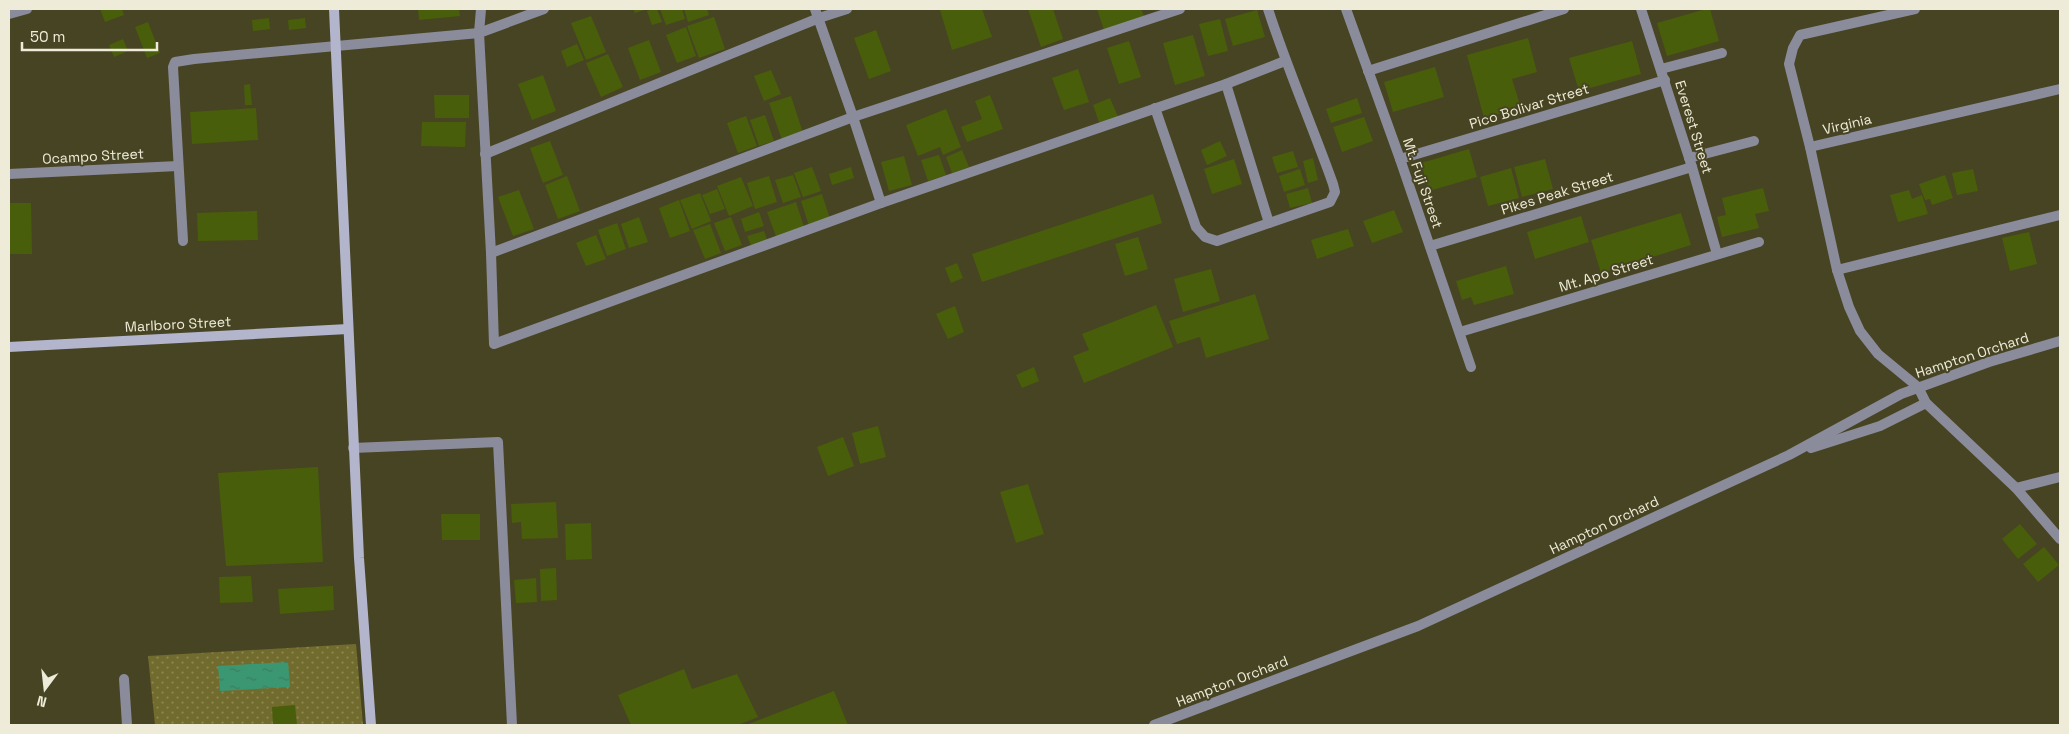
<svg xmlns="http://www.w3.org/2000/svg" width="2069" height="734" viewBox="0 0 2069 734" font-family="'Space Grotesk',sans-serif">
  <defs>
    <pattern id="park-dots" width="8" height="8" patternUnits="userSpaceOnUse" patternTransform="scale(1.25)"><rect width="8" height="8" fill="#726b2e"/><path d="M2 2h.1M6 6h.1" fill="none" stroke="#8d8756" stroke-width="1.8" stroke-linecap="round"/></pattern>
    <pattern id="water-ripples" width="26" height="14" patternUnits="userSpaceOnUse" patternTransform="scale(1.25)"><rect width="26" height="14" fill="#3a9772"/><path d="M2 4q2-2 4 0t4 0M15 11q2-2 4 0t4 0" fill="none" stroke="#3f7b61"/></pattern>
  </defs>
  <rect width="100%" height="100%" fill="#474423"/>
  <path fill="url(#park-dots)" d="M 356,644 L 363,725 L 155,725 L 148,656 Z"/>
  <path fill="url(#water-ripples)" d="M 288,662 L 290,687 L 220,691 L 218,666 Z"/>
  <g fill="#495e0a">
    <path d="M 100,9 L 122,9 L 124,15 L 105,22 Z"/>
    <path d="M 418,9 L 459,9 L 460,16 L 419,20 Z"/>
    <path d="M 633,9 L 647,9 L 635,13 Z"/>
    <path d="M 653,9 L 657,9 L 662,22 L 652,25 L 647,11 Z"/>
    <path d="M 660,9 L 682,9 L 685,19 L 666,25 Z"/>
    <path d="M 684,9 L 707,9 L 709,15 L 688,22 Z"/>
    <path d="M 943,9 L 982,9 L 992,37 L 952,50 L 940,10 Z"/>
    <path d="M 1028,9 L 1053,9 L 1063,39 L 1041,47 Z"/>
    <path d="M 1097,9 L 1141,9 L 1144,16 L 1104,30 Z"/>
    <path d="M 1706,9 L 1710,9 L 1719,41 L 1667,56 L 1657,23 Z"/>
    <path d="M 1257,10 L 1265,37 L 1233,46 L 1225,19 Z"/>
    <path d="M 591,16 L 606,52 L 586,60 L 571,23 Z"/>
    <path d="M 714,17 L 725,49 L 699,58 L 687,26 Z"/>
    <path d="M 269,18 L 270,29 L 253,31 L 252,20 Z"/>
    <path d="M 305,18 L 306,28 L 289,30 L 288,20 Z"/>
    <path d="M 1220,19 L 1228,51 L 1208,56 L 1199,24 Z"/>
    <path d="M 148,22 L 160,53 L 147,58 L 135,27 Z"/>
    <path d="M 686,27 L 696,56 L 677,63 L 666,35 Z"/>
    <path d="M 876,30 L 891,71 L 869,79 L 854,38 Z"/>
    <path d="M 1193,35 L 1205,76 L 1175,85 L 1163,43 Z"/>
    <path d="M 1528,38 L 1537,72 L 1512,79 L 1521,108 L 1484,118 L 1467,55 Z"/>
    <path d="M 123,39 L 128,51 L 114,57 L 109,45 Z"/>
    <path d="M 649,40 L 661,72 L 640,80 L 628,48 Z"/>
    <path d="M 1129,41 L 1141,77 L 1119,84 L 1107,48 Z"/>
    <path d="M 1632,41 L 1641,74 L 1579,91 L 1569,58 Z"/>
    <path d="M 577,44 L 584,60 L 567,67 L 561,51 Z"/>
    <path d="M 608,54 L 623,87 L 601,97 L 586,63 Z"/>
    <path d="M 1435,67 L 1444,97 L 1393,112 L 1384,82 Z"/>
    <path d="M 1078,69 L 1089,102 L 1064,110 L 1052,78 Z"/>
    <path d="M 771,70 L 781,94 L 764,101 L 754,76 Z"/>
    <path d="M 543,75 L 556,111 L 532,120 L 518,84 Z"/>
    <path d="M 250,84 L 252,105 L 245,105 L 244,85 Z"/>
    <path d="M 434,95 L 469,95 L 469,118 L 435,118 Z"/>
    <path d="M 990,95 L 1003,129 L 967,142 L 961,127 L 982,119 L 975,101 Z"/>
    <path d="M 791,96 L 803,133 L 782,140 L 769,103 Z"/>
    <path d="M 1110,98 L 1119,119 L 1100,125 L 1093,105 Z"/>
    <path d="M 1357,98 L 1362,113 L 1331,123 L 1326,109 Z"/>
    <path d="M 256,108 L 258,140 L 192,144 L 190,112 Z"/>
    <path d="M 946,109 L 961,147 L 943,155 L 940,147 L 918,156 L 906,125 Z"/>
    <path d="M 765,115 L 774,141 L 759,146 L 750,120 Z"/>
    <path d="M 746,116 L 757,146 L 738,153 L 727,123 Z"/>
    <path d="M 1364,117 L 1373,141 L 1342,152 L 1333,127 Z"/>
    <path d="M 422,122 L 466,122 L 465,147 L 421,146 Z"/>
    <path d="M 550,141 L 563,175 L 543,183 L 530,148 Z"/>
    <path d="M 1220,141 L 1227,156 L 1207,165 L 1201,150 Z"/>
    <path d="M 1469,149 L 1477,177 L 1429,191 L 1421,163 Z"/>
    <path d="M 962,150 L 969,167 L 952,173 L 946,157 Z"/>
    <path d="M 1293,151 L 1298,167 L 1277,173 L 1272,157 Z"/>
    <path d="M 939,155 L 946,175 L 928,181 L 921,160 Z"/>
    <path d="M 904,156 L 912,185 L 889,191 L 881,162 Z"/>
    <path d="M 1313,158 L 1318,180 L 1308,183 L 1303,161 Z"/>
    <path d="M 1234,159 L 1242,184 L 1212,194 L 1204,169 Z"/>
    <path d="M 1545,159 L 1553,189 L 1522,197 L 1514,167 Z"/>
    <path d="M 812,167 L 821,191 L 803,197 L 794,173 Z"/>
    <path d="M 851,167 L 854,178 L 832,185 L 829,174 Z"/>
    <path d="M 1511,168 L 1519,198 L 1488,206 L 1480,177 Z"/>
    <path d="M 1300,169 L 1305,185 L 1284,192 L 1279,176 Z"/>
    <path d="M 1973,169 L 1978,191 L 1957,195 L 1952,173 Z"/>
    <path d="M 793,175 L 801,197 L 783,203 L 775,180 Z"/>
    <path d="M 1945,175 L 1953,198 L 1932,205 L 1930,199 L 1925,200 L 1919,184 Z"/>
    <path d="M 567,176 L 580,211 L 558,219 L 545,185 Z"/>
    <path d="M 769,176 L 777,202 L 755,209 L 747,183 Z"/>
    <path d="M 741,177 L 753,206 L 729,216 L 717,186 Z"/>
    <path d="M 1308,188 L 1312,203 L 1290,208 L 1286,194 Z"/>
    <path d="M 1763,188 L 1769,211 L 1755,214 L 1759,228 L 1722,237 L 1717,217 L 1726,215 L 1722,198 Z"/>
    <path d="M 717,189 L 725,209 L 710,214 L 702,195 Z"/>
    <path d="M 519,190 L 534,229 L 513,236 L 498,197 Z"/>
    <path d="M 1909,190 L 1912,199 L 1922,195 L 1928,214 L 1898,222 L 1890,195 Z"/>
    <path d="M 700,193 L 711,221 L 692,229 L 680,200 Z"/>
    <path d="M 822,194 L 830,219 L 809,226 L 801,201 Z"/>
    <path d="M 1153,194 L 1162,223 L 982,282 L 972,254 Z"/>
    <path d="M 679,200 L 690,231 L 670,238 L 659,208 Z"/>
    <path d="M 796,202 L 805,230 L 777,239 L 767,212 Z"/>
    <path d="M 9,203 L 31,203 L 32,254 L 9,254 Z"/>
    <path d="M 1394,210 L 1403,232 L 1372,243 L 1363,221 Z"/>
    <path d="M 257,211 L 258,240 L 198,241 L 197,213 Z"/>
    <path d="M 759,212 L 764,226 L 745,232 L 741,219 Z"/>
    <path d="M 1681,213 L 1691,245 L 1601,273 L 1591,240 Z"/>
    <path d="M 1581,216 L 1589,242 L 1535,259 L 1527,232 Z"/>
    <path d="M 639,217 L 648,242 L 629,248 L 621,224 Z"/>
    <path d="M 731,217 L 742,245 L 725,251 L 714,223 Z"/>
    <path d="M 617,223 L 626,249 L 607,256 L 598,230 Z"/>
    <path d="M 710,224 L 721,253 L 705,259 L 693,230 Z"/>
    <path d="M 1348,229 L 1354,246 L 1317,259 L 1311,240 Z"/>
    <path d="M 764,231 L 768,243 L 752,248 L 747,236 Z"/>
    <path d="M 2029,232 L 2037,264 L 2010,271 L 2002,238 Z"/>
    <path d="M 596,235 L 606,259 L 586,266 L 576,243 Z"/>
    <path d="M 1138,237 L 1148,269 L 1125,276 L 1115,244 Z"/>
    <path d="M 957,263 L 963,278 L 951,283 L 945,268 Z"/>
    <path d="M 1506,266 L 1514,294 L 1474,305 L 1471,297 L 1462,300 L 1456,281 Z"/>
    <path d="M 1211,269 L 1220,301 L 1183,312 L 1174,279 Z"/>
    <path d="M 1255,294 L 1269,339 L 1206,358 L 1200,337 L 1177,344 L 1169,321 Z"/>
    <path d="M 1156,305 L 1173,347 L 1084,383 L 1073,356 L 1089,350 L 1082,334 Z"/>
    <path d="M 955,306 L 964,332 L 948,339 L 936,314 Z"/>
    <path d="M 1034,367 L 1039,381 L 1022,388 L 1016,375 Z"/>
    <path d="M 878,426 L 886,457 L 860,464 L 852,433 Z"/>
    <path d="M 843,437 L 854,466 L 828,476 L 817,447 Z"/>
    <path d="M 318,467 L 323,562 L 226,566 L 218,473 Z"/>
    <path d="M 1028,484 L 1044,534 L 1016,543 L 1000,492 Z"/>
    <path d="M 556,502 L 558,538 L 522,539 L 521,522 L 512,523 L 511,504 Z"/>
    <path d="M 441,514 L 480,514 L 480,540 L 442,540 Z"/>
    <path d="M 591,523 L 592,559 L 566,560 L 565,524 Z"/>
    <path d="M 2020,524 L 2037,544 L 2018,559 L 2002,539 Z"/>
    <path d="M 2044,547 L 2059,565 L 2038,582 L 2023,564 Z"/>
    <path d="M 556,568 L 557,600 L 541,601 L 540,569 Z"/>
    <path d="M 251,576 L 253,602 L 220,603 L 219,577 Z"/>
    <path d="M 536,578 L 537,602 L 516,603 L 514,580 Z"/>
    <path d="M 333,586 L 334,610 L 280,614 L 278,589 Z"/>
    <path d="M 684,669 L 692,689 L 737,674 L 758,717 L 738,725 L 631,725 L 618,695 Z"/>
    <path d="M 834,691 L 848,725 L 746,725 Z"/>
    <path d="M 295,705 L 297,725 L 273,725 L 272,707 Z"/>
  </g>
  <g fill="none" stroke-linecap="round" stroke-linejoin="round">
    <g stroke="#8b8c9b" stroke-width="10">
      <path d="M 481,9 L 479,33 L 491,253 L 494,344 L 881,203 L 1226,84 L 1285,61"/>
      <path d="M 815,9 L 853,117 L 881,203"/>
      <path d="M 1346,9 L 1400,159 L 1471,367"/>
      <path d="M 1641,9 L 1692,167 L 1717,254"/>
      <path d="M 1915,9 L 1800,35 L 1793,48 L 1789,64 L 1810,147 L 1837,270 L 1849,307 L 1860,331 L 1878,354 L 1918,387 L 1926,403 L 2016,488 L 2060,539"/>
      <path d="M 9,14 L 27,9"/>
      <path d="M 1661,69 L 1722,53"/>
      <path d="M 1368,71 L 1564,9"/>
      <path d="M 1226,84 L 1269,223"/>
      <path d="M 1155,108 L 1196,227 L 1205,237 L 1217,241 L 1330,202 L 1335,192 L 1333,184 C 1312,125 1287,68 1268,9"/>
      <path d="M 1810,147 L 2060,89"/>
      <path d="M 485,154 L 819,18 L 847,9"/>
      <path d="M 1689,158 L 1754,141"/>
      <path d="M 1400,159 L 1665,80"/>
      <path d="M 9,174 L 178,166"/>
      <path d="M 183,241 L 173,67 L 175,62 L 194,59 L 479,33 L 544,9"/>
      <path d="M 1430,246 L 1692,167"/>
      <path d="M 491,253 L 853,117 L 1180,9"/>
      <path d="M 1837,270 L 2060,215"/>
      <path d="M 1460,332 L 1759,242"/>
      <path d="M 353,448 L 498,442 L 512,725"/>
      <path d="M 1811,448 L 1880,426 L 1926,403"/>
      <path d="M 2016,488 L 2060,477"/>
      <path d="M 124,679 L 127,725"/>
      <path d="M 1154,725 L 1418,626 L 1789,455 L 1901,394 L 1989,362 L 2060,341"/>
    </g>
    <g stroke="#b3b5cd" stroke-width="10">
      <path d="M 334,9 L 359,558 L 371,725"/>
      <path d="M 9,347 L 348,329"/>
    </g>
  </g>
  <g text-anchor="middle" stroke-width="4" stroke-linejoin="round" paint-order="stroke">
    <g font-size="14" fill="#eeecd9" stroke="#474423">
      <text transform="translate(1529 106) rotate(-17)" y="5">Pico Bolivar Street</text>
      <text transform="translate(1847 124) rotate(-13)" y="5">Virginia</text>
      <text transform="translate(1694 127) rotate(73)" y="5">Everest Street</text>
      <text transform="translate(93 156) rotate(-3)" y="5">Ocampo Street</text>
      <text transform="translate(1423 183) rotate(71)" y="5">Mt. Fuji Street</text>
      <text transform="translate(1557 193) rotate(-17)" y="5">Pikes Peak Street</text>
      <text transform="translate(1606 273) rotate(-17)" y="5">Mt. Apo Street</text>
      <text transform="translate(178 324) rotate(-3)" y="5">Marlboro Street</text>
      <text transform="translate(1972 355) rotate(-18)" y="5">Hampton Orchard</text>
      <text transform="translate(1604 525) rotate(-25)" y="5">Hampton Orchard</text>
      <text transform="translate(1232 681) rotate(-21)" y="5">Hampton Orchard</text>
    </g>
  </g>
  <rect width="2069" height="734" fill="none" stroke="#eeecd9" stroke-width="20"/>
  <g transform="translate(45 689) rotate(195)" stroke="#474423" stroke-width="4" paint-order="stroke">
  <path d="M0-4L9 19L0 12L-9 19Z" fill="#eeecd9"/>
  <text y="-8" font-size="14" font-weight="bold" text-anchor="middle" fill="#eeecd9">N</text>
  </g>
  <path d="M22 42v8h135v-8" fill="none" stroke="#eeecd9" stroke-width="2.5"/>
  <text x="30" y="42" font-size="15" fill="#eeecd9" stroke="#474423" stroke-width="4" paint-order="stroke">50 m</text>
</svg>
